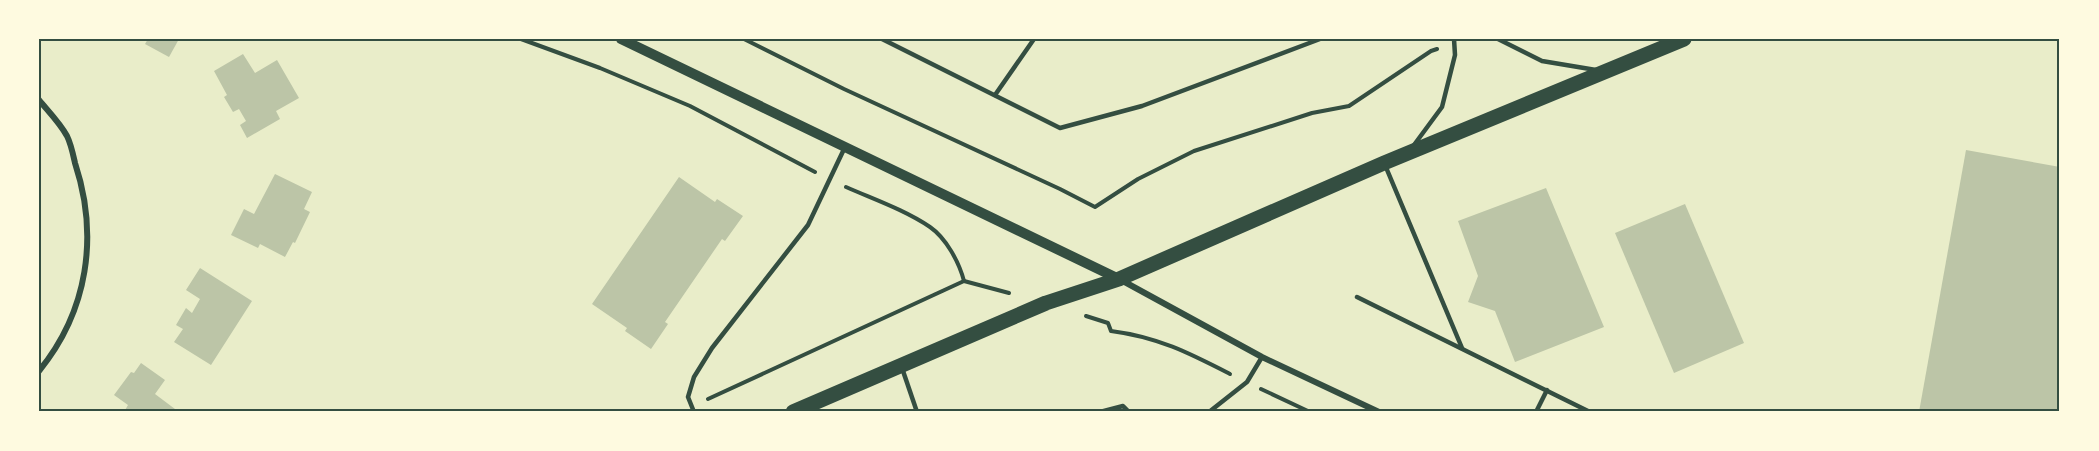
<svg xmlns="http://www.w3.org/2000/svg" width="2099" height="451" viewBox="0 0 2099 451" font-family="Georgia,serif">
  <rect width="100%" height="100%" fill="#e9edc9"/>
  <g fill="#bcc5a7">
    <path d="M 148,39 L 179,39 L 169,57 L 145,44 Z"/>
    <path d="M 243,54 L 255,73 L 277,60 L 299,98 L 276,111 L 280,119 L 247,138 L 240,125 L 246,121 L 239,109 L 233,112 L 224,97 L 227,95 L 214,71 Z"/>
    <path d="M 1966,150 L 2060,167 L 2060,412 L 1919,412 Z"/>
    <path d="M 275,174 L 312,192 L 304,209 L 310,212 L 295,243 L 293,242 L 285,257 L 260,244 L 258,248 L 231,235 L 244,209 L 254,214 Z"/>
    <path d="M 679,177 L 715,202 L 717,199 L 743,216 L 725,241 L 722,239 L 665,322 L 668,324 L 651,349 L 625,331 L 627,328 L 592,304 Z"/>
    <path d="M 1546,188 L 1604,327 L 1515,362 L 1495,311 L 1468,302 L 1478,276 L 1458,221 Z"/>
    <path d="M 1685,204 L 1744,343 L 1674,373 L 1615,233 Z"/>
    <path d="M 200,268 L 252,301 L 211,365 L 174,342 L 183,329 L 176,325 L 186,308 L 192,313 L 200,299 L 186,290 Z"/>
    <path d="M 141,363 L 165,380 L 155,394 L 179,412 L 124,412 L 128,405 L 114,395 L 131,372 L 134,373 Z"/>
  </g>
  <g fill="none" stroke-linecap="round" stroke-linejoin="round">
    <g stroke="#344e41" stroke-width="4">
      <path d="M 521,39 L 600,68 L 690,106 L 815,172"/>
      <path d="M 744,39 L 844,89 L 1060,189 L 1095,207 L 1138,179 L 1194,151 L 1312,113 L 1349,106 L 1431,51 L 1437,49"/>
      <path d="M 846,187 C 873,199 905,210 930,227 C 946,238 959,262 964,281"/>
      <path d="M 1086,316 L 1108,323 L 1111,331 C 1158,337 1189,353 1230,374"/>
      <path d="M 1261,389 L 1310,412"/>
      <path d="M 708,399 L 964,281 L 1009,293"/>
    </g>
    <g stroke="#344e41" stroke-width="4.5">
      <path d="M 882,39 L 1060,128 L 1142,106 L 1320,39"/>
      <path d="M 1498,39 L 1542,61 L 1596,70"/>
      <path d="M 995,95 L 1034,39"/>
      <path d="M 1414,145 L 1442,107 L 1455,55 L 1454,39"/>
      <path d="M 1385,165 L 1462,348"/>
      <path d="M 1357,297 L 1590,412"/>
      <path d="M 902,368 L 917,412"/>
      <path d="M 694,412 L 688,397 L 694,377 L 712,348 L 808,225 L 845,147"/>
      <path d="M 1100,412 L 1123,406 L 1129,412"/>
      <path d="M 1209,412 L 1247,382 L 1262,357"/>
      <path d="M 1536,412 L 1547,390"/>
    </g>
    <g stroke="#344e41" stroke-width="6">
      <path d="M 39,100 C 48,111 60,123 67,136 C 71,144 73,154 75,163 C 99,236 88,311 39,371"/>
      <path d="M 1121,280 L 1262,357 L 1379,412"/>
    </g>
    <path stroke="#344e41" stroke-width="10" d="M 621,39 L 1119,279"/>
    <path stroke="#344e41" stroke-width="15" d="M 793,412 L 1046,303 L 1119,279 L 1384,163 L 1684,39"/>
  </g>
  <rect width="2099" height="451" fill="none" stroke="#fefae0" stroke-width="81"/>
  <rect x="40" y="40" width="2018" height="370" fill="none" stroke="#344e41" stroke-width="2"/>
</svg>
